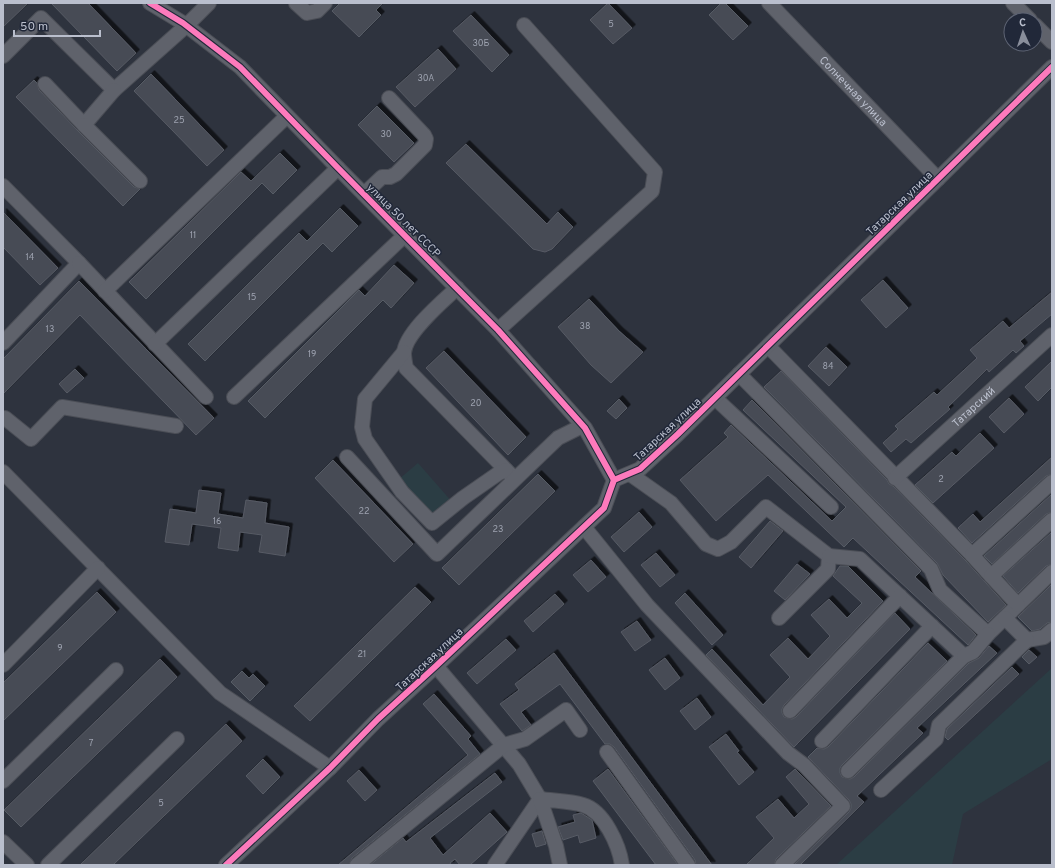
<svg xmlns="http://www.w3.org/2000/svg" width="1055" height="868" viewBox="0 0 1055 868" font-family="Overpass,sans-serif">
  <defs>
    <filter id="shadow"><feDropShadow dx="3.5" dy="-3.5" stdDeviation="0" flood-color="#0009"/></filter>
  </defs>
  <rect width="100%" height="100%" fill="#2e333e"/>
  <g fill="#2b3d44">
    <path d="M 418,463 L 453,503 L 433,520 L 398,480 Z"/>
    <path d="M 1052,668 L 1052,759 L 963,814 L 952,865 L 836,865 Z"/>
  </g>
  <g fill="#474b54" stroke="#575b65" filter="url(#shadow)">
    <path d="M 3,3 L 28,3 L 3,27 Z"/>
    <path d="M 51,3 L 88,3 L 136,53 L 117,71 Z"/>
    <path d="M 340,3 L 383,3 L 376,10 L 381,15 L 359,37 L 332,11 Z"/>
    <path d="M 608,3 L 632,28 L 613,44 L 590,20 Z"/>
    <path d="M 721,3 L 725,3 L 748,26 L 733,40 L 709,15 Z"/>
    <path d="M 471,15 L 509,55 L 492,72 L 453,31 Z"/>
    <path d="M 438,49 L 456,69 L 415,107 L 396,87 Z"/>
    <path d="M 151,74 L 224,150 L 207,166 L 134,91 Z"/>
    <path d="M 34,80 L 37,83 L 39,90 L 78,131 L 134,187 L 140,189 L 123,206 L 16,97 Z"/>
    <path d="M 377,106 L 414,143 L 394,162 L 358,125 Z"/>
    <path d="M 466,144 L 547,224 L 558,212 L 573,227 L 552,249 L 545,252 L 533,249 L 446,163 Z"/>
    <path d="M 280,153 L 297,170 L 273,194 L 262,183 L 146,299 L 129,282 L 241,172 L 251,181 Z"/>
    <path d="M 340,208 L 358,226 L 332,252 L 323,243 L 205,361 L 188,344 L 299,233 L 307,241 Z"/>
    <path d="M 3,212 L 58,268 L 40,285 L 3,247 Z"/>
    <path d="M 394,265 L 414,283 L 391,308 L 383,300 L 265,418 L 248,401 L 359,290 L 365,296 Z"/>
    <path d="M 883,280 L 908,308 L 886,328 L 861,300 Z"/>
    <path d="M 79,281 L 214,418 L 196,435 L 80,315 L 3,394 L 3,359 Z"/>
    <path d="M 1052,292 L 1052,314 L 1020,341 L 1024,346 L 1016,353 L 1013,350 L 989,372 L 987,369 L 948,407 L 950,409 L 911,443 L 906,439 L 891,452 L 883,443 L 898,429 L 895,426 L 934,392 L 937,395 L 977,358 L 970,350 L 1003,321 L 1009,328 Z"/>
    <path d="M 589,299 L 619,331 L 643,352 L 611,383 L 591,365 L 558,327 Z"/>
    <path d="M 826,347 L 847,367 L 829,386 L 808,366 Z"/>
    <path d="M 444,351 L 526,437 L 508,455 L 426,368 Z"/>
    <path d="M 1052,361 L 1052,387 L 1038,401 L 1025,387 Z"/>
    <path d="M 75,369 L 84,378 L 67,393 L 59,384 Z"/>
    <path d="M 781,371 L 887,480 L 889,484 L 893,486 L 966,561 L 1006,605 L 988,622 L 943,575 L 937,563 L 764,387 Z"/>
    <path d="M 1009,398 L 1024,414 L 1004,433 L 989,417 Z"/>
    <path d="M 619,399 L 627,408 L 616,419 L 607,411 Z"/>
    <path d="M 752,400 L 921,571 L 915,577 L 976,635 L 968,645 L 853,538 L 844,547 L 768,475 L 716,521 L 680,480 L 728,437 L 724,433 L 731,425 L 832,521 L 846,507 L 743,410 Z"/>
    <path d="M 980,433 L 994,448 L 933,503 L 915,485 L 952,452 L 956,456 Z"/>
    <path d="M 1052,457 L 1052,474 L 1046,476 L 972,543 L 958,528 L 973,514 L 980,522 Z"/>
    <path d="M 333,460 L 413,544 L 394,562 L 315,478 Z"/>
    <path d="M 538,474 L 555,491 L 459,585 L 442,568 Z"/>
    <path d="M 199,490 L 221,493 L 218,514 L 243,518 L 246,500 L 267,503 L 265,523 L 289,527 L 285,556 L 259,552 L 262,535 L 240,532 L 238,551 L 218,548 L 221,528 L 192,524 L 189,545 L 165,542 L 170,509 L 196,513 Z"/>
    <path d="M 1052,494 L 1052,512 L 1046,514 L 992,564 L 984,556 Z"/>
    <path d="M 639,512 L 652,527 L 624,552 L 611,537 Z"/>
    <path d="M 770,521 L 783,531 L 751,568 L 739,557 Z"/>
    <path d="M 1052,532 L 1052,564 L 1046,566 L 1018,593 L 1003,576 Z"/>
    <path d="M 656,553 L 675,575 L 660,587 L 641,565 Z"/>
    <path d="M 591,560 L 606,577 L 588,592 L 573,575 Z"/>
    <path d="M 797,564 L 810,574 L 785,600 L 774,591 Z"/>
    <path d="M 840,566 L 848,566 L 883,601 L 784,705 L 782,709 L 782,713 L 784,717 L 792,719 L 796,717 L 895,613 L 910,629 L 794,747 L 706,655 L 712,649 L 763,705 L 790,677 L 770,655 L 788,638 L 808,659 L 830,636 L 811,615 L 829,599 L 847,618 L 862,603 L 833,576 Z"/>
    <path d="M 1052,584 L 1052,622 L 1047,623 L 1040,629 L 1032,631 L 1018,617 Z"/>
    <path d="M 415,587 L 431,602 L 310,721 L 294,706 Z"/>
    <path d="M 97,592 L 116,612 L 3,721 L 3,683 Z"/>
    <path d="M 685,593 L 723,635 L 712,645 L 675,603 Z"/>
    <path d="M 555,594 L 564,604 L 533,632 L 524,621 Z"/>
    <path d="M 637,621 L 651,640 L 635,651 L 621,632 Z"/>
    <path d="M 506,639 L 516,650 L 477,684 L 467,673 Z"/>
    <path d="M 928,643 L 947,661 L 842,765 L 840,768 L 840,773 L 842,777 L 850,779 L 854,777 L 969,663 L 979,658 L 989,646 L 997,653 L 917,728 L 923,733 L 857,796 L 864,802 L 800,865 L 794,865 L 849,812 L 851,808 L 851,804 L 849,800 L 808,757 L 817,748 L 824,749 L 828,747 Z"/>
    <path d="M 1029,650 L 1037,657 L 1029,664 L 1022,657 Z"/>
    <path d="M 554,653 L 712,865 L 696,865 L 695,860 L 614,747 L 610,744 L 605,744 L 560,684 L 521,712 L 531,725 L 522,731 L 500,704 L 519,690 L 515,684 Z"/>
    <path d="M 665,658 L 680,678 L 665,690 L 649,670 Z"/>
    <path d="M 160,659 L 177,677 L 21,827 L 4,810 Z"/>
    <path d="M 1012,667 L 1019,674 L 948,740 L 945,737 L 947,729 Z"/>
    <path d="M 242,671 L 249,678 L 253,674 L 265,686 L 250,701 L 231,682 Z"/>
    <path d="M 434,694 L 471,736 L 468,739 L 480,754 L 352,858 L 349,865 L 338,865 L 468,755 L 423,704 Z"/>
    <path d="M 697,698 L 711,717 L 695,730 L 680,711 Z"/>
    <path d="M 226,724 L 242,741 L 113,865 L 80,865 Z"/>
    <path d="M 726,734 L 739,751 L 737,752 L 754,772 L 739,785 L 709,747 Z"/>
    <path d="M 263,759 L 280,777 L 263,794 L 246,776 Z"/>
    <path d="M 608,769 L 678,865 L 656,865 L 593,781 Z"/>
    <path d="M 795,769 L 831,806 L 776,859 L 774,865 L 746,865 L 774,838 L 756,817 L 778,799 L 794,818 L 809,804 L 786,777 Z"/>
    <path d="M 359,770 L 377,790 L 365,801 L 347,781 Z"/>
    <path d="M 495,773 L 502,782 L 430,838 L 443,855 L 490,813 L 507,832 L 470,865 L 460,865 L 455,859 L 450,863 L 451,865 L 370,865 L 403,838 L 406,842 Z"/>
    <path d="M 581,813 L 592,820 L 596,838 L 580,843 L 578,835 L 563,840 L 558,827 L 575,822 L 573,815 Z"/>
    <path d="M 542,831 L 546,844 L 536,847 L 532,834 Z"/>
  </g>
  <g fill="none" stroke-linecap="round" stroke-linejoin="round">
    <defs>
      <g id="minor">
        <path d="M 150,3 L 183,23 L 240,67 L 338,168 L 498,330 L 585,428 L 614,480"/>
        <path d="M 296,3 L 307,13 L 317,11 L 325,3"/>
        <path id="s1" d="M 769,3 L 938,179"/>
        <path d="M 1013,3 L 1030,20"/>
        <path d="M 1035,25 L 1052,42"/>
        <path d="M 3,56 L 41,18 L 114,90 L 187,25 L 209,3"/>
        <path d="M 45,84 L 84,125 L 114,90"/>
        <path d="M 84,125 L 140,181"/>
        <path d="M 3,186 L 79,263 L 3,343"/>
        <path d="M 364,194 L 382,177 L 390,177 L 396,174 L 425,145 L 426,139 L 424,135 L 389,98"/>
        <path d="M 79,263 L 206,397"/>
        <path d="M 457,288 C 443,301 405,333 404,353 C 404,358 405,363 406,368 L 512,476"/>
        <path d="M 105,291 L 287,116"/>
        <path d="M 498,330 L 652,191 L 655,172 L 524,25"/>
        <path d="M 155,344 L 338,168"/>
        <path d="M 768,346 L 972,555"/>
        <path d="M 404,352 L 365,399 L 362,427 L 365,439 L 402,492 L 432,523 L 463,498 L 499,473 L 506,470"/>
        <path d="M 739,374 L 931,569 L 940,590 L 988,634 L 1052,572"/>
        <path d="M 234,397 L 405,235"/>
        <path d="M 715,398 L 831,507"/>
        <path d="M 3,419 L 5,418 L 31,439 L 62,407 L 176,426"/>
        <path d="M 347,457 L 437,554 L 558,438 L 582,426"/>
        <path d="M 3,472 L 220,693 L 330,768"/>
        <path d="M 630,474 L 671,503 L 706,544 L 718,549 L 731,542 L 766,507 L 829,556 L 828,569 L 779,618"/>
        <path id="s2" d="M 895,478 L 1052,335"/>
        <path d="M 584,527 L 647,605 L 788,753 L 804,765 L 843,806 L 782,865"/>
        <path d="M 829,556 L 860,559 L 964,656 L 848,771"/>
        <path d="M 991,576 L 972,555 L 1052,482"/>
        <path d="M 1018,605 L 991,576 L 1052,520"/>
        <path d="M 1027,640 L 1044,637 L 1052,630"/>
        <path d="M 964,656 L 973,652 L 988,634"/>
        <path d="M 3,665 L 98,568"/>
        <path d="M 436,666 L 519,764 L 540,799 L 495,865"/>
        <path d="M 790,711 L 900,596"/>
        <path d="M 822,741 L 932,626"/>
        <path d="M 607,752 L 688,865"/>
        <path d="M 3,781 L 116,670"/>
        <path d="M 881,790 L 936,739 L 939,725 L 1027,640 L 1005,618"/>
        <path d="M 3,842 L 27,865"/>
        <path d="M 48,865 L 177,739"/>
        <path d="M 226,865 L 330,768 L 378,719 L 436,666 L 604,508 L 614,480 L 640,469 L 678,434 L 1052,67"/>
        <path d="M 357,865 L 504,745 L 525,739 L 566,710 L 580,730"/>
        <path d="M 560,865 L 556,846 L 540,799 C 554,801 570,801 583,805 C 604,811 619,845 622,865"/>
      </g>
    </defs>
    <use href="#minor" stroke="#4b4e56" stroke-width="16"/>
    <use href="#minor" stroke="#5f626b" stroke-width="14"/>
    <defs>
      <g id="cycleway">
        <path d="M 150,3 L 183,23 L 240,67 L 338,168 L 498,330 L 585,428 L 614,480"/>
        <path d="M 226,865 L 330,768 L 378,719 L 436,666 L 604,508 L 614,480 L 640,469 L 678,434 L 1052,67"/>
      </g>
    </defs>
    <use href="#cycleway" stroke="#212839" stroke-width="8"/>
    <use href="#cycleway" stroke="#fd7abc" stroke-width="6"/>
  </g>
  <g text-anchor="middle" stroke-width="3" stroke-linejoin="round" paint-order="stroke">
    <g font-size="9" fill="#9da2af">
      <text x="611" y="27">5</text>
      <text x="481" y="46">30Б</text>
      <text x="426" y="81">30А</text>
      <text x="179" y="123">25</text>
      <text x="386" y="137">30</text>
      <text x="193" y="238">11</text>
      <text x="30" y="260">14</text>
      <text x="252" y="300">15</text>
      <text x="585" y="329">38</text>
      <text x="50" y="332">13</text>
      <text x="312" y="357">19</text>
      <text x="828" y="369">84</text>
      <text x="476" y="406">20</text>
      <text x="941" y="482">2</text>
      <text x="364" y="514">22</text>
      <text x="217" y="524">16</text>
      <text x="498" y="532">23</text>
      <text x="60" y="651">9</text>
      <text x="362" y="657">21</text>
      <text x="91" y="746">7</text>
      <text x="161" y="806">5</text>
    </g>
    <g font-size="11" fill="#babfcd" stroke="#212839">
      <text dy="4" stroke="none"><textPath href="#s1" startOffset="122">Солнечная улица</textPath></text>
      <text transform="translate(899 203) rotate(-44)" y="4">Татарская улица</text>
      <text transform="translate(404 220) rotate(45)" y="4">улица 50 лет СССР</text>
      <text dy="4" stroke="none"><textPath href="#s2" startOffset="106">Татарский</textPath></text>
      <text transform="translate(667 429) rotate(-43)" y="4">Татарская улица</text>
      <text transform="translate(429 659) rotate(-43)" y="4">Татарская улица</text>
    </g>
  </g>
  <rect width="1055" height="868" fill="none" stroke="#babfcd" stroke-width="8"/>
  <g transform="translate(1023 32) rotate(357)"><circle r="19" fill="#212839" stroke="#5e6474"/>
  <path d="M0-3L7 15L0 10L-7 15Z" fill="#898e9b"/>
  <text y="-6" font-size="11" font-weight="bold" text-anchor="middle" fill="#babfcd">С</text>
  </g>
  <path d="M14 30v6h86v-6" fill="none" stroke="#babfcd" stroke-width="2"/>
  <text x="20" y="30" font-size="12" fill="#babfcd" stroke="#212839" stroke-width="3" paint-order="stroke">50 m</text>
</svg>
